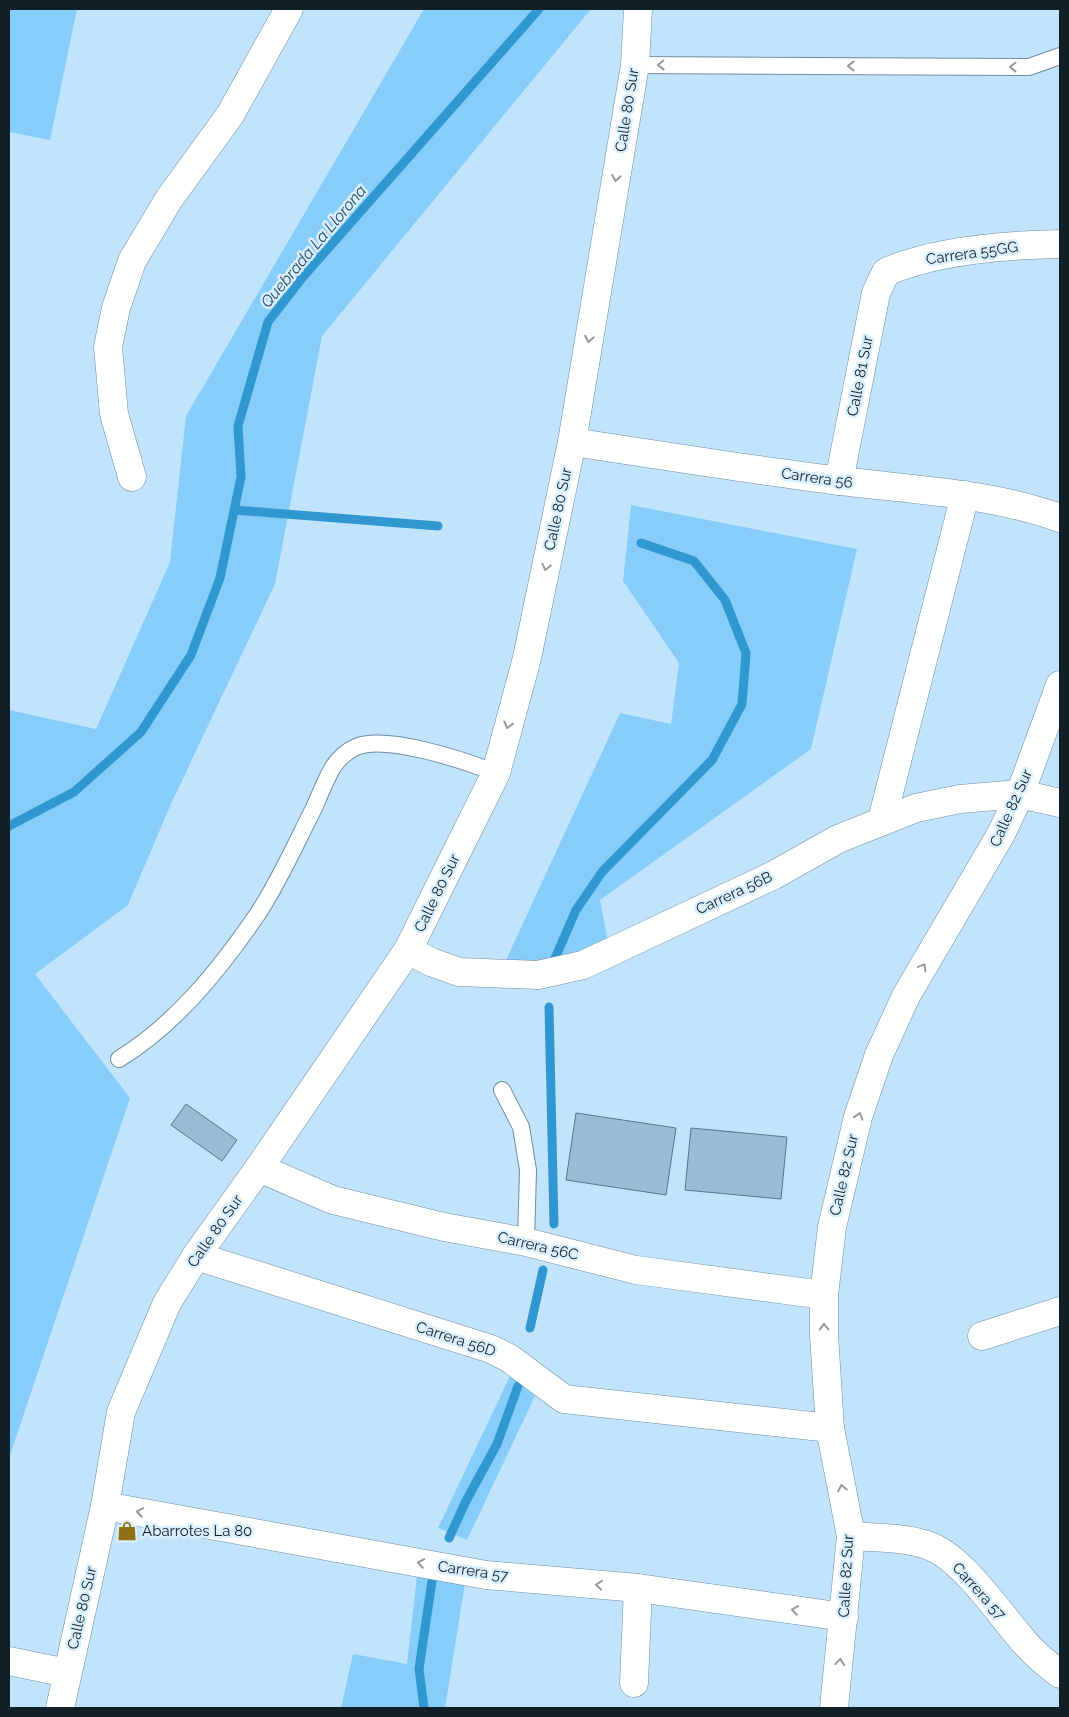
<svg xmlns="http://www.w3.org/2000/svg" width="1069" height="1717" viewBox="0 0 1069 1717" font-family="Raleway,sans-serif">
  <rect width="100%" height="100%" fill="#c1e4fc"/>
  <g fill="#87cdfa">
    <path d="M 9,9 L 77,9 L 50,140 L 9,132 Z"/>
    <path d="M 424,9 L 591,9 L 322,336 L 275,584 L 170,806 L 128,905 L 35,974 L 130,1098 L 9,1458 L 9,710 L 96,729 L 170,562 L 186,416 Z"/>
    <path d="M 631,505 L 857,549 L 811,749 L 600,900 L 609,948 L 501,971 L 620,713 L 671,724 L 679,663 L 623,581 Z"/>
    <path d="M 510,1376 L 535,1396 L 467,1540 L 438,1528 Z"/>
    <path d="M 417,1576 L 466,1577 L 445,1708 L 341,1708 L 353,1654 L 407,1664 Z"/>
  </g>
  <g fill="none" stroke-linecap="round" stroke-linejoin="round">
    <g stroke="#3197d0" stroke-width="9">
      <path d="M 234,510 L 438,526"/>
      <path d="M 9,826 L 74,792 L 141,732 L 191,655 L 220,578 L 241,477 L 238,426 L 268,322 L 302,278 L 539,9"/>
      <path d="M 553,963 L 576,910 L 602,872 L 712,760 L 742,704 L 746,653 L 725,600 L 694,561 L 641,543"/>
      <path d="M 549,1007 L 554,1224"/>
      <path d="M 530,1328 L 543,1270"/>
      <path d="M 449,1538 L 466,1501 L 497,1444 L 518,1386"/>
      <path d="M 424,1708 L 419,1669 L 433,1574"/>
    </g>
  </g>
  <g fill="#9bbdd4" stroke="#55758a">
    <path d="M 186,1104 L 237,1140 L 222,1161 L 171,1125 Z"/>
    <path d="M 576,1113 L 676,1128 L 666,1195 L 566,1180 Z"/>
    <path d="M 691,1128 L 787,1137 L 781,1199 L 685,1190 Z"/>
  </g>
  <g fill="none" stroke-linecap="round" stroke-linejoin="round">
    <defs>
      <g id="service">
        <path d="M 635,65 L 1029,67 L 1060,56"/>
        <path d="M 119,1059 C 176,1024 219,970 257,915 C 279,882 296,843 314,808 C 320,794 326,779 333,767 C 339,758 347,751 356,747 C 386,734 466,761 496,773"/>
        <path d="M 502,1090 L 521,1127 L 528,1170 L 526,1242"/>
      </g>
      <g id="minor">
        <path d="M 572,442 C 661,455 751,470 841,481 C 914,490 991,493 1060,518"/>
        <path d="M 132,477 L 114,414 L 108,347 L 116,308 L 132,261 L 169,199 L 230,115 L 289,9"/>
        <path d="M 839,481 L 876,293 L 886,272 C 936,250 1005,245 1060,244"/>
        <path d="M 882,820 L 965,495"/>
        <path d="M 408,950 L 431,962 L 459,972 L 538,975 L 583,965 L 774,875 L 838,839 L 916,808 L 960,799 L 1020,794 L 1060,803"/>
        <path d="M 259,1168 L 333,1200 L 444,1227 L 526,1242 L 636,1270 L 824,1295"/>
        <path d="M 196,1256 L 491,1349 L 509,1358 L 564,1399 L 830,1428"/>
        <path d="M 982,1336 L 1060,1311"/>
        <path d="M 105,1506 L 486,1575 L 638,1588 L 844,1617"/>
        <path d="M 851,1536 C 876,1538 903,1537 927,1545 C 962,1556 1001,1616 1026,1644 C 1036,1655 1048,1665 1060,1674"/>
        <path d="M 9,1661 L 67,1673"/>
        <path d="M 634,1683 L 638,1588"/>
      </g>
      <g id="tertiary">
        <path d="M 60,1708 L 105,1506 L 121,1412 L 167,1303 L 196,1256 L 259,1168 L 408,950 L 496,773 L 527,658 L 572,442 L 635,65 L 638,9"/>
        <path d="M 834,1708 L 851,1536 L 830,1428 L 824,1335 L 824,1295 L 832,1227 L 858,1117 L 879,1055 L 906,996 L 1001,834 L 1020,794 L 1060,685"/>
      </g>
    </defs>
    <use href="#service" stroke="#6c8da3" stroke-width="18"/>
    <use href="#minor" stroke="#6c8da3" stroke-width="29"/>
    <use href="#tertiary" stroke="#6c8da3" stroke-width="29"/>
    <use href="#service" stroke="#fff" stroke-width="16"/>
    <use href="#minor" stroke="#fff" stroke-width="28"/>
    <use href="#tertiary" stroke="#fff" stroke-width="28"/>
  </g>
  <defs><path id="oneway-chevron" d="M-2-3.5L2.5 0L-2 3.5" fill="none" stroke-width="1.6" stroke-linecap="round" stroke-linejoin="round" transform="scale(1.25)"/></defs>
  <g stroke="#949a9e">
    <use href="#oneway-chevron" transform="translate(661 65) rotate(179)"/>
    <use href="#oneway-chevron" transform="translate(851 66) rotate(-180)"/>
    <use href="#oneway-chevron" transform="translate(1013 67) rotate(-180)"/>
    <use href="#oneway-chevron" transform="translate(616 178) rotate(100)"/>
    <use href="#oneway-chevron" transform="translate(589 339) rotate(100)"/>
    <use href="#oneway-chevron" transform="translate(546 567) rotate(102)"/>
    <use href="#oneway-chevron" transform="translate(508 725) rotate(104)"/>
    <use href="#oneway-chevron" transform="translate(923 967) rotate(-59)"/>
    <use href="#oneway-chevron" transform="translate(859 1116) rotate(-73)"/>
    <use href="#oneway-chevron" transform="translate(824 1327) rotate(-91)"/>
    <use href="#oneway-chevron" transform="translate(842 1488) rotate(-101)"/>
    <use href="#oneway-chevron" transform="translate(140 1512) rotate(-170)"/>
    <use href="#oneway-chevron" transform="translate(421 1563) rotate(-170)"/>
    <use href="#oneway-chevron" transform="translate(599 1585) rotate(-175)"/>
    <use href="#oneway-chevron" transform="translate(795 1610) rotate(-172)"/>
    <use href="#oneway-chevron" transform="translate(840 1662) rotate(-84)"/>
  </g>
  <defs>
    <symbol id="shop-bare" viewBox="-9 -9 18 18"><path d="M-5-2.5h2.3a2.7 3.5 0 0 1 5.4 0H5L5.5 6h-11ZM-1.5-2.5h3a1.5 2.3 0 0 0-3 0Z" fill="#8f7015" stroke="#daeffe" stroke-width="2.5" paint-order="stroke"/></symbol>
  </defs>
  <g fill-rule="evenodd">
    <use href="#shop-bare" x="113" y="1517" width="28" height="28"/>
  </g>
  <g text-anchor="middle" stroke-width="5" stroke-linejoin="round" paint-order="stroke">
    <g font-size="15" fill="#111f27" stroke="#daeffe">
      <text transform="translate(627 110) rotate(-81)" y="5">Calle 80 Sur</text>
      <text transform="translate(972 253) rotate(-8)" y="5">Carrera 55GG</text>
      <text transform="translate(860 376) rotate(-79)" y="5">Calle 81 Sur</text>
      <text transform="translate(817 478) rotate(8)" y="5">Carrera 56</text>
      <text transform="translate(558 509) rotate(-78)" y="5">Calle 80 Sur</text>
      <text transform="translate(1011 808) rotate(-66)" y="5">Calle 82 Sur</text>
      <text transform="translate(437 893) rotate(-64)" y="5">Calle 80 Sur</text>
      <text transform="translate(734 893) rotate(-25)" y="5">Carrera 56B</text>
      <text transform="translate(844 1175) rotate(-77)" y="5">Calle 82 Sur</text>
      <text transform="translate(215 1231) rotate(-55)" y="5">Calle 80 Sur</text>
      <text transform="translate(538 1246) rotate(13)" y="5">Carrera 56C</text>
      <text transform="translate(456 1339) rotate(18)" y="5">Carrera 56D</text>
      <text transform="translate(473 1571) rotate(8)" y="5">Carrera 57</text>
      <text transform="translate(846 1576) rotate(-87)" y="5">Calle 82 Sur</text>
      <text transform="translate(979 1591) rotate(48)" y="5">Carrera 57</text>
      <text transform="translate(82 1608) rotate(-77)" y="5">Calle 80 Sur</text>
    </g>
    <g font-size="15" fill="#111f27" stroke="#daeffe" text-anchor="start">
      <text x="142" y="1536">Abarrotes La 80</text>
    </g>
    <g font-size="16" font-style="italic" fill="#234b64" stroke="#daeffe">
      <text transform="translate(313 246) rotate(-50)" y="6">Quebrada La Llorona</text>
    </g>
  </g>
  <rect width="1069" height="1717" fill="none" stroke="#111f27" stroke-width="20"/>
</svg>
